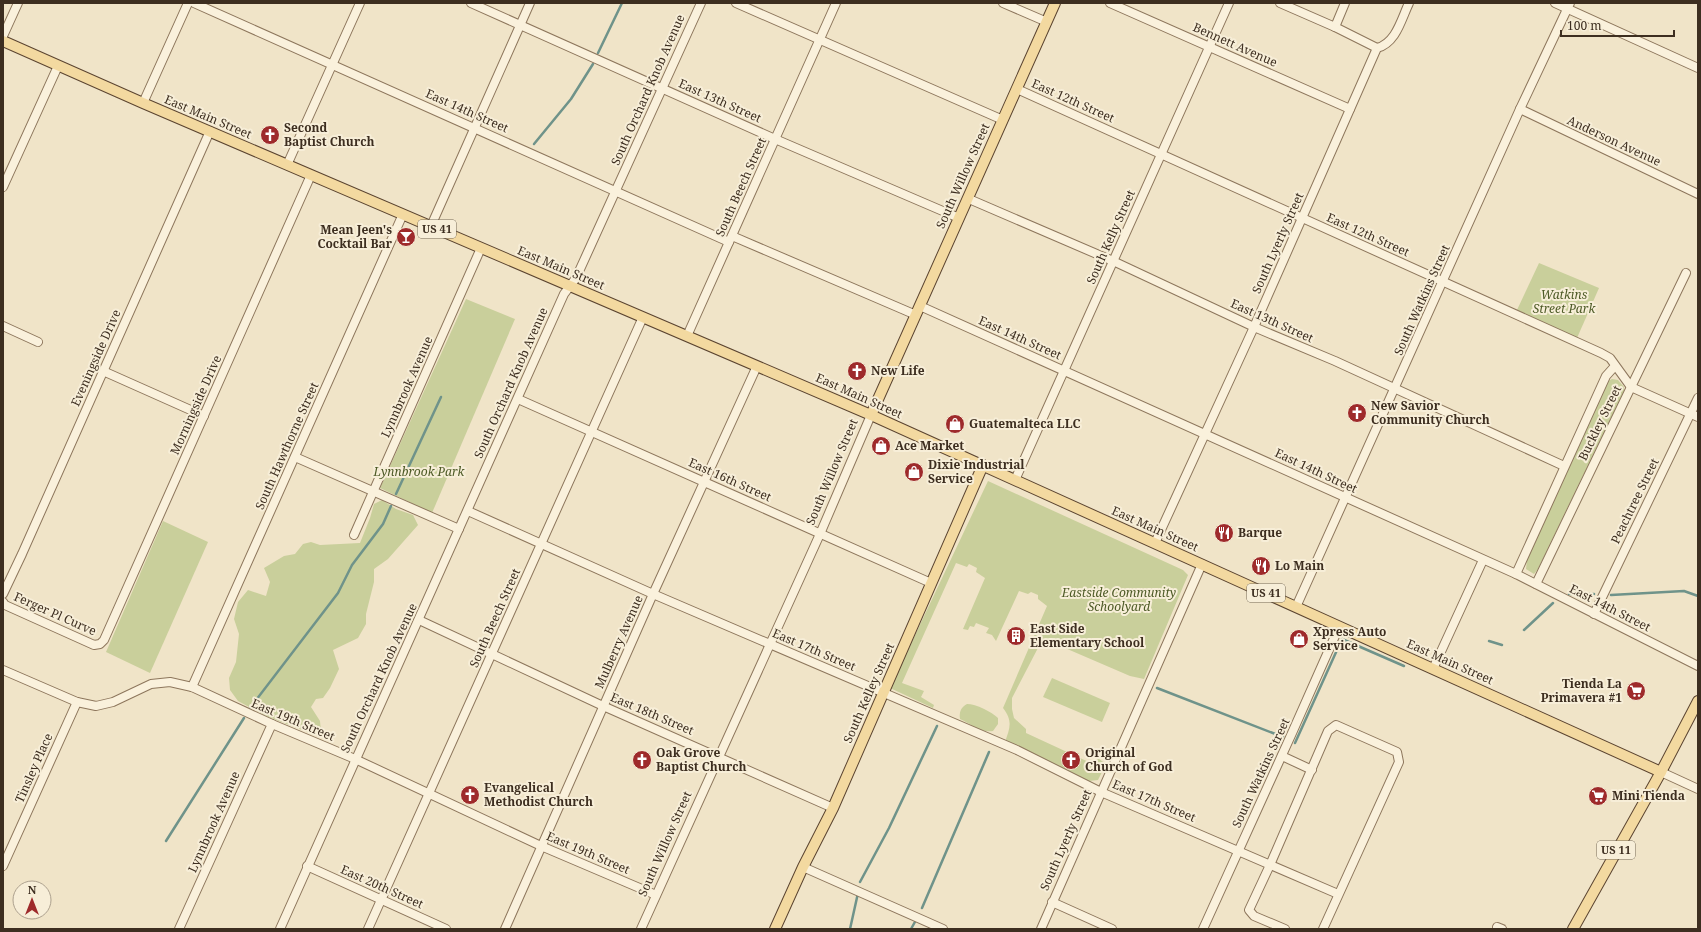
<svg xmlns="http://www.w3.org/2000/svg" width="1701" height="932" viewBox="0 0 1701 932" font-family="'Noto Serif',serif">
  <rect width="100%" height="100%" fill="#f0e4c8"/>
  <g fill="#c9cf9b">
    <path d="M 1539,263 L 1599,288 L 1577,338 L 1517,310 Z"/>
    <path d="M 466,299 L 515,319 L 432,513 L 380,488 Z"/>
    <path d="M 1612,379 L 1618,380 L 1624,387 L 1624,391 L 1538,569 L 1534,574 L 1526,569 L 1527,560 L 1606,382 Z"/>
    <path d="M 988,481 L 1183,570 L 1188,575 L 1144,679 L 1130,676 L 1051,642 L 1039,646 L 1012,698 L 1012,709 L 1014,718 L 1026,729 L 1026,733 L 1093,764 L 1095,759 L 1099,759 L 1106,764 L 1098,780 L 1089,781 L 1005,742 C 1010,728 1013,721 1003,708 L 1047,606 L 1038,599 L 1038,595 L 1031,592 L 1028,594 L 1019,591 L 996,641 L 992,635 L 986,633 L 989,628 L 976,623 L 974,627 L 970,626 L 968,630 L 963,629 L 985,578 L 976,572 L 977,568 L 969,564 L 967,567 L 956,563 L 902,683 L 924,691 L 921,697 L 934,705 L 933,708 L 890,688 Z"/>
    <path d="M 382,500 L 396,509 L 413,515 L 418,525 L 388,559 L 374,569 L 374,582 L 366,614 L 366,624 L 358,638 L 333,650 L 339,669 L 330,688 L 323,698 L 316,699 L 311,707 L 320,721 L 321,732 L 315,735 L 266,716 L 238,701 L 230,690 L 229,678 L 236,662 L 239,634 L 234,619 L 238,602 L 248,590 L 266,596 L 270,582 L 264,568 L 284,556 L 295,554 L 303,544 L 311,542 L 320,545 L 360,543 L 370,518 L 374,504 Z"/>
    <path d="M 163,521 L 208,542 L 150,673 L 106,652 Z"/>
    <path d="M 1052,678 L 1110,703 L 1102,722 L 1043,697 Z"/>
    <path d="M 967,704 C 976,704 992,712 998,718 L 998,724 L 993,731 C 980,733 971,724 960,719 C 959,712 961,707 967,704 Z"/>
  </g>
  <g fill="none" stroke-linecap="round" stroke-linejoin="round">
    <g stroke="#6f938a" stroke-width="2.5">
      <path d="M 598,53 L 622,3"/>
      <path d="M 534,144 L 571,99 L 593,64"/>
      <path d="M 396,494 L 441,397"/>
      <path d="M 1569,594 L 1594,594"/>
      <path d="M 1611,595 L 1684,591 L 1698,596"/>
      <path d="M 1524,630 L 1553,603"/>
      <path d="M 1489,641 L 1502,645"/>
      <path d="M 1157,688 L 1283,737"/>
      <path d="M 250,708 L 338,593 L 352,565 L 383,524 L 391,506"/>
      <path d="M 1295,743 L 1342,639 L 1404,666"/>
      <path d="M 166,841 L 244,718"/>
      <path d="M 860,882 L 889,828 L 937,726"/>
      <path d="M 922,908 L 989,752"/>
      <path d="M 850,929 L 858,893"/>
      <path d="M 911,929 L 916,920"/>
    </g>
    <defs>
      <g id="minor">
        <path d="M 194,3 L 729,242"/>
        <path d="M 471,3 L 775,139 L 959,218"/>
        <path d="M 736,3 L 1003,120"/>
        <path d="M 1003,3 L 1047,22"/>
        <path d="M 1110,3 L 1350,109"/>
        <path d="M 1280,3 L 1335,27 L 1377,48"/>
        <path d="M 1555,3 L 1698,68"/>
        <path d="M 1335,27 L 1345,3"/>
        <path d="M 3,36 L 18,3"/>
        <path d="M 1017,89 L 1601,353 L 1610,358 L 1631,387 L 1698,417"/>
        <path d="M 143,103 L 188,3"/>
        <path d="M 1520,109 L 1698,194"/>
        <path d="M 287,165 L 360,3"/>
        <path d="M 3,187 L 58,66"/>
        <path d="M 969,199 L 1113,261 L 1254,327 L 1335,361 L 1564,466"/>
        <path d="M 431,226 L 530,3"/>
        <path d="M 732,236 L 916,315"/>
        <path d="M 920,306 L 1516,574 L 1698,666"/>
        <path d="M 3,326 L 38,342"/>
        <path d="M 687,336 L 836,3"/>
        <path d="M 103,371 L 204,416"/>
        <path d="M 518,399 L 931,583"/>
        <path d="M 295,457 L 459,529"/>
        <path d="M 1015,480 L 1229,3"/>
        <path d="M 468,511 L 653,594 L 1017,750 L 1101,792 L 1338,894"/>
        <path d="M 354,535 L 481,248"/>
        <path d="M 1155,543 L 1254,327 L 1377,48 C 1396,43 1401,20 1409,3"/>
        <path d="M 1516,574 L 1606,376 L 1615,366"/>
        <path d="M 1536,584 L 1686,273"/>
        <path d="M 3,594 L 22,554 L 210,131"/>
        <path d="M 3,602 L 5,605 L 94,645 L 100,644 L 104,640 L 311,175"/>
        <path d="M 1296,607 L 1520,109 L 1570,3"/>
        <path d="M 1594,614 L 1698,398"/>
        <path d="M 419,620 L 603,706 L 833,808"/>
        <path d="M 1433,669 L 1483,560"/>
        <path d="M 3,670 L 77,702 L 96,706 L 113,702 L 151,684 L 170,682 L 192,687 L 272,724 L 355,759 L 541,846 L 656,895"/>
        <path d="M 192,687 L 403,214"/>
        <path d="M 1282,756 L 1312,770"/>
        <path d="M 1661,772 L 1698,789"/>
        <path d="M 3,866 L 77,702"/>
        <path d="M 307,866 L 446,929"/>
        <path d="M 803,867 L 943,929"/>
        <path d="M 1052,902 L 1112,929"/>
        <path d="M 1497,927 L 1502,929"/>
        <path d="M 179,929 L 272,724"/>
        <path d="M 280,929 L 564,294 L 576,278 L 701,3"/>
        <path d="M 368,929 L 643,317"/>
        <path d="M 505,929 L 653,594 L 757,366"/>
        <path d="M 641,929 L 820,534 L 871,415"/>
        <path d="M 1041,929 L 1202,564"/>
        <path d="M 1203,929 L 1292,733 L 1339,627"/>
        <path d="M 1285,929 L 1254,916 L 1249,910 L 1270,865 L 1328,731 L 1336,725 L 1397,752 L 1399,762 L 1323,929"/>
      </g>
      <g id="major">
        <path d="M 3,41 L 143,103 L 871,415 L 1661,772"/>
        <path d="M 871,415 L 1055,3"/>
        <path d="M 775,929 L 803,867 L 833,808 L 983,465"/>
        <path d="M 1573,929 L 1661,772 L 1698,701"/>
      </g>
    </defs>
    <use href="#minor" stroke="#8d765c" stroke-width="10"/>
    <use href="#major" stroke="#5b4430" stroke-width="12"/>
    <use href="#minor" stroke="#faf1dc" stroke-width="8"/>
    <use href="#major" stroke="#f3d9a0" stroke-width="10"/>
  </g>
  <defs>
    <symbol id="church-disc" viewBox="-11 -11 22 22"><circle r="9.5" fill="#9e2a2b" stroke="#f7eed8"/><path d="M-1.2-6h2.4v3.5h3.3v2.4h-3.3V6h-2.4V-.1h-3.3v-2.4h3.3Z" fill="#fff"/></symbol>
    <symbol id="bar-disc" viewBox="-11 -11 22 22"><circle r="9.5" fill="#9e2a2b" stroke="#f7eed8"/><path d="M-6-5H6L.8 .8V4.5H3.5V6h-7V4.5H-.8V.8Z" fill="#fff"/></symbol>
    <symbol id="shop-disc" viewBox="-11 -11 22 22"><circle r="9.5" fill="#9e2a2b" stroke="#f7eed8"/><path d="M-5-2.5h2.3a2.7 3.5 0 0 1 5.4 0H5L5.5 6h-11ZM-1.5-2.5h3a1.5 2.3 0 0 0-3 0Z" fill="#fff"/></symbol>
    <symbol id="restaurant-disc" viewBox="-11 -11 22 22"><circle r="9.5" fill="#9e2a2b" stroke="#f7eed8"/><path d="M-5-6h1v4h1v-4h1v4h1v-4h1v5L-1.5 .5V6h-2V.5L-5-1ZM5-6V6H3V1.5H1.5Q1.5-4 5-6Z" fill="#fff"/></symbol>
    <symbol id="building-disc" viewBox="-11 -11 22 22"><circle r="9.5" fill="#9e2a2b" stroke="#f7eed8"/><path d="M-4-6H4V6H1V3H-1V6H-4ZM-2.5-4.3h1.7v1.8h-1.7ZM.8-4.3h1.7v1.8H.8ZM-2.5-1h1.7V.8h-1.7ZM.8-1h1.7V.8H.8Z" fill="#fff"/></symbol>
    <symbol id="supermarket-disc" viewBox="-11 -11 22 22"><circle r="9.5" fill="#9e2a2b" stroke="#f7eed8"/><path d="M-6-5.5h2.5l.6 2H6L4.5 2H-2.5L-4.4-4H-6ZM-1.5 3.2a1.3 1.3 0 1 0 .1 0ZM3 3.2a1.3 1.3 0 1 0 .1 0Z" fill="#fff"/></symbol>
  </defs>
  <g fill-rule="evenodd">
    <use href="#church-disc" x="259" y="124" width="22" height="22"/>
    <use href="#bar-disc" x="395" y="226" width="22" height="22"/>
    <use href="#church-disc" x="846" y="360" width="22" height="22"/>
    <use href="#church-disc" x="1346" y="402" width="22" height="22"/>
    <use href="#shop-disc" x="944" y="413" width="22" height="22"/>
    <use href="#shop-disc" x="870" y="435" width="22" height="22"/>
    <use href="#shop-disc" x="903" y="461" width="22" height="22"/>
    <use href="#restaurant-disc" x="1213" y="522" width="22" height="22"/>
    <use href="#restaurant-disc" x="1250" y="555" width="22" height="22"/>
    <use href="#building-disc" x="1005" y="625" width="22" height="22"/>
    <use href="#shop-disc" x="1288" y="628" width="22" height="22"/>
    <use href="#supermarket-disc" x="1625" y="680" width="22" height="22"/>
    <use href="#church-disc" x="631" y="749" width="22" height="22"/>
    <use href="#church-disc" x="1060" y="749" width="22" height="22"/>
    <use href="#church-disc" x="459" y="784" width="22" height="22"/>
    <use href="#supermarket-disc" x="1587" y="785" width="22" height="22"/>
  </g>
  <g text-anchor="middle" stroke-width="4" stroke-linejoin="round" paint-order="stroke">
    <g fill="#f7eed8" stroke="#756857" stroke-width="1">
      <rect x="418" y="220" width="38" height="18" rx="3"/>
      <rect x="1247" y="584" width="38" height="18" rx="3"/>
      <rect x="1597" y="841" width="38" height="18" rx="3"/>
    </g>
    <g font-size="11" font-weight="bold" fill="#3d2e20">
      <text x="437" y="233">US 41</text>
      <text x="1266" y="597">US 41</text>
      <text x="1616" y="854">US 11</text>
    </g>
    <g font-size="12" fill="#3d2e20" stroke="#f7eed8">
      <text transform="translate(1235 45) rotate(24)" y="4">Bennett Avenue</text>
      <text transform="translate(648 90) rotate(-66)" y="4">South Orchard Knob Avenue</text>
      <text transform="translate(720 101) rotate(24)" y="4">East 13th Street</text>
      <text transform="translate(1073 101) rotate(24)" y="4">East 12th Street</text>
      <text transform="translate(467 111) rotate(24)" y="4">East 14th Street</text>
      <text transform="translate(208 117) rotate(23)" y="4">East Main Street</text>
      <text transform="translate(1614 141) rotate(25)" y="4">Anderson Avenue</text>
      <text transform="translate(963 176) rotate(-66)" y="4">South Willow Street</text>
      <text transform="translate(741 187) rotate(-66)" y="4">South Beech Street</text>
      <text transform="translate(1368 235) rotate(24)" y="4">East 12th Street</text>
      <text transform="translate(1111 237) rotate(-66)" y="4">South Kelly Street</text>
      <text transform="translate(1278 243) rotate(-66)" y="4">South Lyerly Street</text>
      <text transform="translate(561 268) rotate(23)" y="4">East Main Street</text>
      <text transform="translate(1422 300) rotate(-66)" y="4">South Watkins Street</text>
      <text transform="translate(1272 321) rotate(24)" y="4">East 13th Street</text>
      <text transform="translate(1020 338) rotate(24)" y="4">East 14th Street</text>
      <text transform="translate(96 358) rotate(-66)" y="4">Eveningside Drive</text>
      <text transform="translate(511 383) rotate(-66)" y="4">South Orchard Knob Avenue</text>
      <text transform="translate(407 387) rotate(-66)" y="4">Lynnbrook Avenue</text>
      <text transform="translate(859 396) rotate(24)" y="4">East Main Street</text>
      <text transform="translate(196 405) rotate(-66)" y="4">Morningside Drive</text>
      <text transform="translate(1600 423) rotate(-64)" y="4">Buckley Street</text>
      <text transform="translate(287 446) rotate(-66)" y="4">South Hawthorne Street</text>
      <text transform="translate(1316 471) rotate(25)" y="4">East 14th Street</text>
      <text transform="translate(832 472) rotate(-67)" y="4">South Willow Street</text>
      <text transform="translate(730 480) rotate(24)" y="4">East 16th Street</text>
      <text transform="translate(1635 501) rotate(-64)" y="4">Peachtree Street</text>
      <text transform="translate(1155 529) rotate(24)" y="4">East Main Street</text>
      <text transform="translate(1610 608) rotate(27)" y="4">East 14th Street</text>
      <text transform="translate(55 614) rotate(24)" y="4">Ferger Pl Curve</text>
      <text transform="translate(495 618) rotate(-66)" y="4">South Beech Street</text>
      <text transform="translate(619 642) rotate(-66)" y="4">Mulberry Avenue</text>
      <text transform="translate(814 650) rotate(23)" y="4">East 17th Street</text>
      <text transform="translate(1450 662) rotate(24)" y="4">East Main Street</text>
      <text transform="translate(379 678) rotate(-65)" y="4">South Orchard Knob Avenue</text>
      <text transform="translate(869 693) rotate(-66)" y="4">South Kelley Street</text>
      <text transform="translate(652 714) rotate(23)" y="4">East 18th Street</text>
      <text transform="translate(293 720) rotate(23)" y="4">East 19th Street</text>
      <text transform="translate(34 768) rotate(-66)" y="4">Tinsley Place</text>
      <text transform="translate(1261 773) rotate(-65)" y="4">South Watkins Street</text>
      <text transform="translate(1154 801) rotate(23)" y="4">East 17th Street</text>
      <text transform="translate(214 822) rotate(-66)" y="4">Lynnbrook Avenue</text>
      <text transform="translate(1066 840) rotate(-66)" y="4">South Lyerly Street</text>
      <text transform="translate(665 844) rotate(-66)" y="4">South Willow Street</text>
      <text transform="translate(588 853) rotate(23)" y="4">East 19th Street</text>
      <text transform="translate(382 887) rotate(24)" y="4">East 20th Street</text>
    </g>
    <g font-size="12" font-weight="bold" fill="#3d2e20" stroke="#f7eed8" text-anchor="start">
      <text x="284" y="132">Second<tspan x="284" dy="14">Baptist Church</tspan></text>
      <text x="392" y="234" text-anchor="end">Mean Jeen's<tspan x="392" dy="14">Cocktail Bar</tspan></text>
      <text x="871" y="375">New Life</text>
      <text x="1371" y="410">New Savior<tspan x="1371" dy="14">Community Church</tspan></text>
      <text x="969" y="428">Guatemalteca LLC</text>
      <text x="895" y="450">Ace Market</text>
      <text x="928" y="469">Dixie Industrial<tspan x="928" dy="14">Service</tspan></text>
      <text x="1238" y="537">Barque</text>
      <text x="1275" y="570">Lo Main</text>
      <text x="1030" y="633">East Side<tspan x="1030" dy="14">Elementary School</tspan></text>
      <text x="1313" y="636">Xpress Auto<tspan x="1313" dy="14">Service</tspan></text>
      <text x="1622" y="688" text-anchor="end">Tienda La<tspan x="1622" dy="14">Primavera #1</tspan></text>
      <text x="656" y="757">Oak Grove<tspan x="656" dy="14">Baptist Church</tspan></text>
      <text x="1085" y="757">Original<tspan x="1085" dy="14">Church of God</tspan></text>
      <text x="484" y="792">Evangelical<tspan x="484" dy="14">Methodist Church</tspan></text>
      <text x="1612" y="800">Mini Tienda</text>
    </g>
    <g font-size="12" font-style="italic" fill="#4d5a26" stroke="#f7eed8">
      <text x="1564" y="299">Watkins<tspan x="1564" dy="14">Street Park</tspan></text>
      <text x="419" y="476">Lynnbrook Park</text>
      <text x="1119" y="597">Eastside Community<tspan x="1119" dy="14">Schoolyard</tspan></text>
    </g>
  </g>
  <rect width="1701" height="932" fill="none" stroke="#3d2e20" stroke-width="8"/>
  <g transform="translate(32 900)"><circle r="19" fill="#f7eed8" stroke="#ada18e"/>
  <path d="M0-3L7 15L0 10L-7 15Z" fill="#9e2a2b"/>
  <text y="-6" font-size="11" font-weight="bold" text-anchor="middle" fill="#3d2e20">N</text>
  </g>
  <path d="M1561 30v6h113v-6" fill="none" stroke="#3d2e20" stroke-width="2"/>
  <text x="1567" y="30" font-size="12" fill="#3d2e20" stroke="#f7eed8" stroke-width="3" paint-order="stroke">100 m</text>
</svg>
